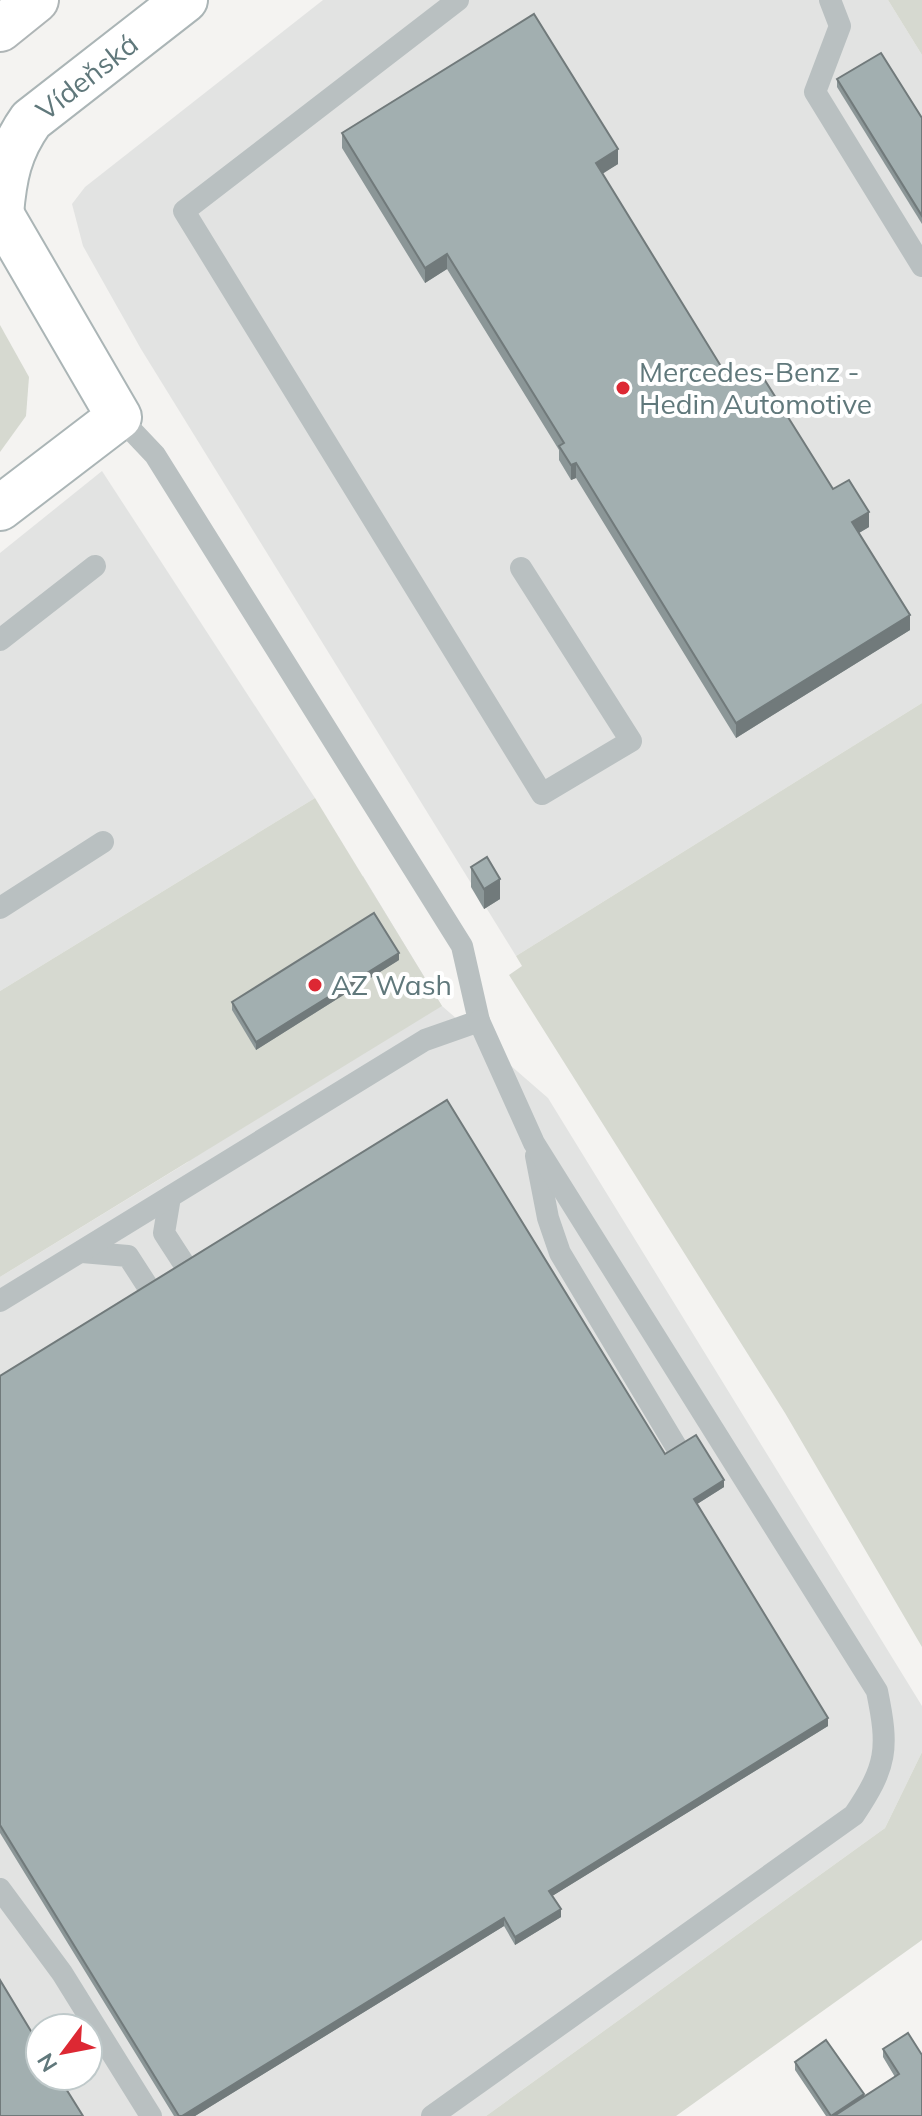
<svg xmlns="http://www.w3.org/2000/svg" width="922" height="2116" viewBox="0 0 922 2116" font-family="Mulish,sans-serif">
  <rect width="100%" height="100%" fill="#f4f3f1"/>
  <g fill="#e2e3e2" fill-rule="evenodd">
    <path d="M 323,0 L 888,0 L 922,55 L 922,703 L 516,956 L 141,349 L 83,246 L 72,204 L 85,187 Z"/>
    <path d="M 102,471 L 315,798 L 0,991 L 0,553 Z"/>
    <path d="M 363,876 L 442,1006 L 548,1098 L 922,1706 L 922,1752 L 885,1828 L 486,2116 L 0,2116 L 0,1277 L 188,1162 ZM 40,2028 L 88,2028 L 88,2076 L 40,2076 Z"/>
  </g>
  <g fill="#d6d9d0">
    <path d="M 888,0 L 922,0 L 922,55 Z"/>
    <path d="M 0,325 L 29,377 L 26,416 L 0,452 Z"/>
    <path d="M 922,703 L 922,1647 L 785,1413 L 509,975 L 522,966 L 516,956 Z"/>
    <path d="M 315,798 L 442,1006 L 0,1277 L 0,991 Z"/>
    <path d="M 922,1752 L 922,1940 L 676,2116 L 486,2116 L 885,1828 Z"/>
  </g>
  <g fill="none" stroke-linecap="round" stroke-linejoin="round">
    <defs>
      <g id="secondary">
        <path d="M 1,214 C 4,177 9,151 31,120 L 185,0"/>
        <path d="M 0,508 L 119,417 L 1,214"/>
      </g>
      <path id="highway" d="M 0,29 L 36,0"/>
    </defs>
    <use href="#secondary" stroke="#abb5b6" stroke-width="48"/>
    <use href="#highway" stroke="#afb5b6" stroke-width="48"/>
    <g stroke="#b9c0c1" stroke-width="22">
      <path d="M 458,0 L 184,211 L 542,794 L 631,741 L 521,568"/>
      <path d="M 830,0 L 840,26 L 815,92 L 922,266"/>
      <path d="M 0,640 L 95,566"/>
      <path d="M 0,908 L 103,842"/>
      <path d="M 536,1156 L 548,1218 L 560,1253 L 680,1453"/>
      <path d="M 170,1197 L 164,1233 L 186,1267"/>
      <path d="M 82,1252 L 128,1256 L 150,1290"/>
      <path d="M 0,1301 L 425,1040 L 479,1021 L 462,946 L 155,455 L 119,417"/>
      <path d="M 0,1889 L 62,1973 L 151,2116"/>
      <path d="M 432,2116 L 854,1815 C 887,1766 889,1749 877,1691 L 534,1143 L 479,1021"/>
    </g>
    <use href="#secondary" stroke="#fff" stroke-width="44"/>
    <use href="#highway" stroke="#fff" stroke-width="44"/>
  </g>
  <g fill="#8b9697">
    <path d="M 837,79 L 922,118 L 922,224 L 837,87 Z"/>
    <path d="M 342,133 L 618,164 L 602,173 L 730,381 L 869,527 L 859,533 L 910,630 L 736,738 L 576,478 L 571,480 L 559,460 L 559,450 L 447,269 L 425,283 L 342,148 Z"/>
    <path d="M 471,867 L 500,899 L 484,909 L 471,887 Z"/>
    <path d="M 399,960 L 256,1050 L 232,1010 L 232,1002 Z"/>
    <path d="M 0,1376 L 665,1454 L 724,1487 L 697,1504 L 828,1726 L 552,1896 L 561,1917 L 515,1945 L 504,1926 L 195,2116 L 174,2116 L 0,1833 Z"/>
    <path d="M 908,2033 L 922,2116 L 826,2116 L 795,2070 L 795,2062 L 864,2097 L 895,2077 L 883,2057 L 883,2049 Z"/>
  </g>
  <g fill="#717a7b">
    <path d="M 618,149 L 618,164 L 596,178 L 596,163 Z"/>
    <path d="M 447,254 L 447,269 L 425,283 L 425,268 Z"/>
    <path d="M 576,463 L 576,478 L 571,480 L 571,465 Z"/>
    <path d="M 869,512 L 869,527 L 852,537 L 852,522 Z"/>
    <path d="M 910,615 L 910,630 L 736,738 L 736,723 Z"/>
    <path d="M 500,879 L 500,899 L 484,909 L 484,889 Z"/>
    <path d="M 399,953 L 399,960 L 256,1050 L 256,1042 Z"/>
    <path d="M 724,1480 L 724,1487 L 694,1506 L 694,1499 Z"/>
    <path d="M 828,1718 L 828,1726 L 549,1898 L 549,1891 Z"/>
    <path d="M 561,1909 L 561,1917 L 515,1945 L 515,1937 Z"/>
    <path d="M 504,1918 L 504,1926 L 195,2116 L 182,2116 Z"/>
    <path d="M 864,2094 L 864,2102 L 843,2116 L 831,2116 Z"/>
  </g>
  <g fill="#a2afb0" stroke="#717a7b" stroke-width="2">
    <path d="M 534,14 L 618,149 L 596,163 L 730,381 L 756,366 L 833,489 L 849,480 L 869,512 L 852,522 L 910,615 L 736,723 L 576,463 L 571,465 L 559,446 L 564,443 L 447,254 L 425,268 L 342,133 Z"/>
    <path d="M 881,53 L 922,118 L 922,216 L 837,79 Z"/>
    <path d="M 487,857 L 500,879 L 484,889 L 471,867 Z"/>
    <path d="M 374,913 L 399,953 L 256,1042 L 232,1002 Z"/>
    <path d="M 447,1100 L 665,1454 L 696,1435 L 724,1480 L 694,1499 L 828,1718 L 549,1891 L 561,1909 L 515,1937 L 504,1918 L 182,2116 L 179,2116 L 0,1825 L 0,1376 Z"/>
    <path d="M 0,1980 L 40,2046 L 40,2076 L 58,2076 L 83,2116 L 0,2116 Z"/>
    <path d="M 908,2033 L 922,2055 L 922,2116 L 834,2116 L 899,2074 L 883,2049 Z"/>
    <path d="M 826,2040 L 864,2094 L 831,2116 L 795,2062 Z"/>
  </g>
  <g fill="#dd2833" stroke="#fff" stroke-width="3">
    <circle cx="623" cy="388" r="8"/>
    <circle cx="315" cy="985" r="8"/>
  </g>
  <g text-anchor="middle" stroke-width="8" stroke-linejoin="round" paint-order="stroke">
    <g font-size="28" fill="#60787b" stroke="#fff">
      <text transform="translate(87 77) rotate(-38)" y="10">Vídeňská</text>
    </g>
    <g font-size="28" fill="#60787b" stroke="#fff" text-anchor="start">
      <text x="639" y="382">Mercedes-Benz -<tspan x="639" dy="32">Hedin Automotive</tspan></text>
      <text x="331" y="995">AZ Wash</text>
    </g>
  </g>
  <g transform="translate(64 2052) rotate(238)"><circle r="38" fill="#ffffff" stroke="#bfc9ca" stroke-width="2"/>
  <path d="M0-6L14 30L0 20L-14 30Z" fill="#dd2833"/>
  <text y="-12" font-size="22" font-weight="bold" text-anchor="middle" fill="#60787b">N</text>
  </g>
</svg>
